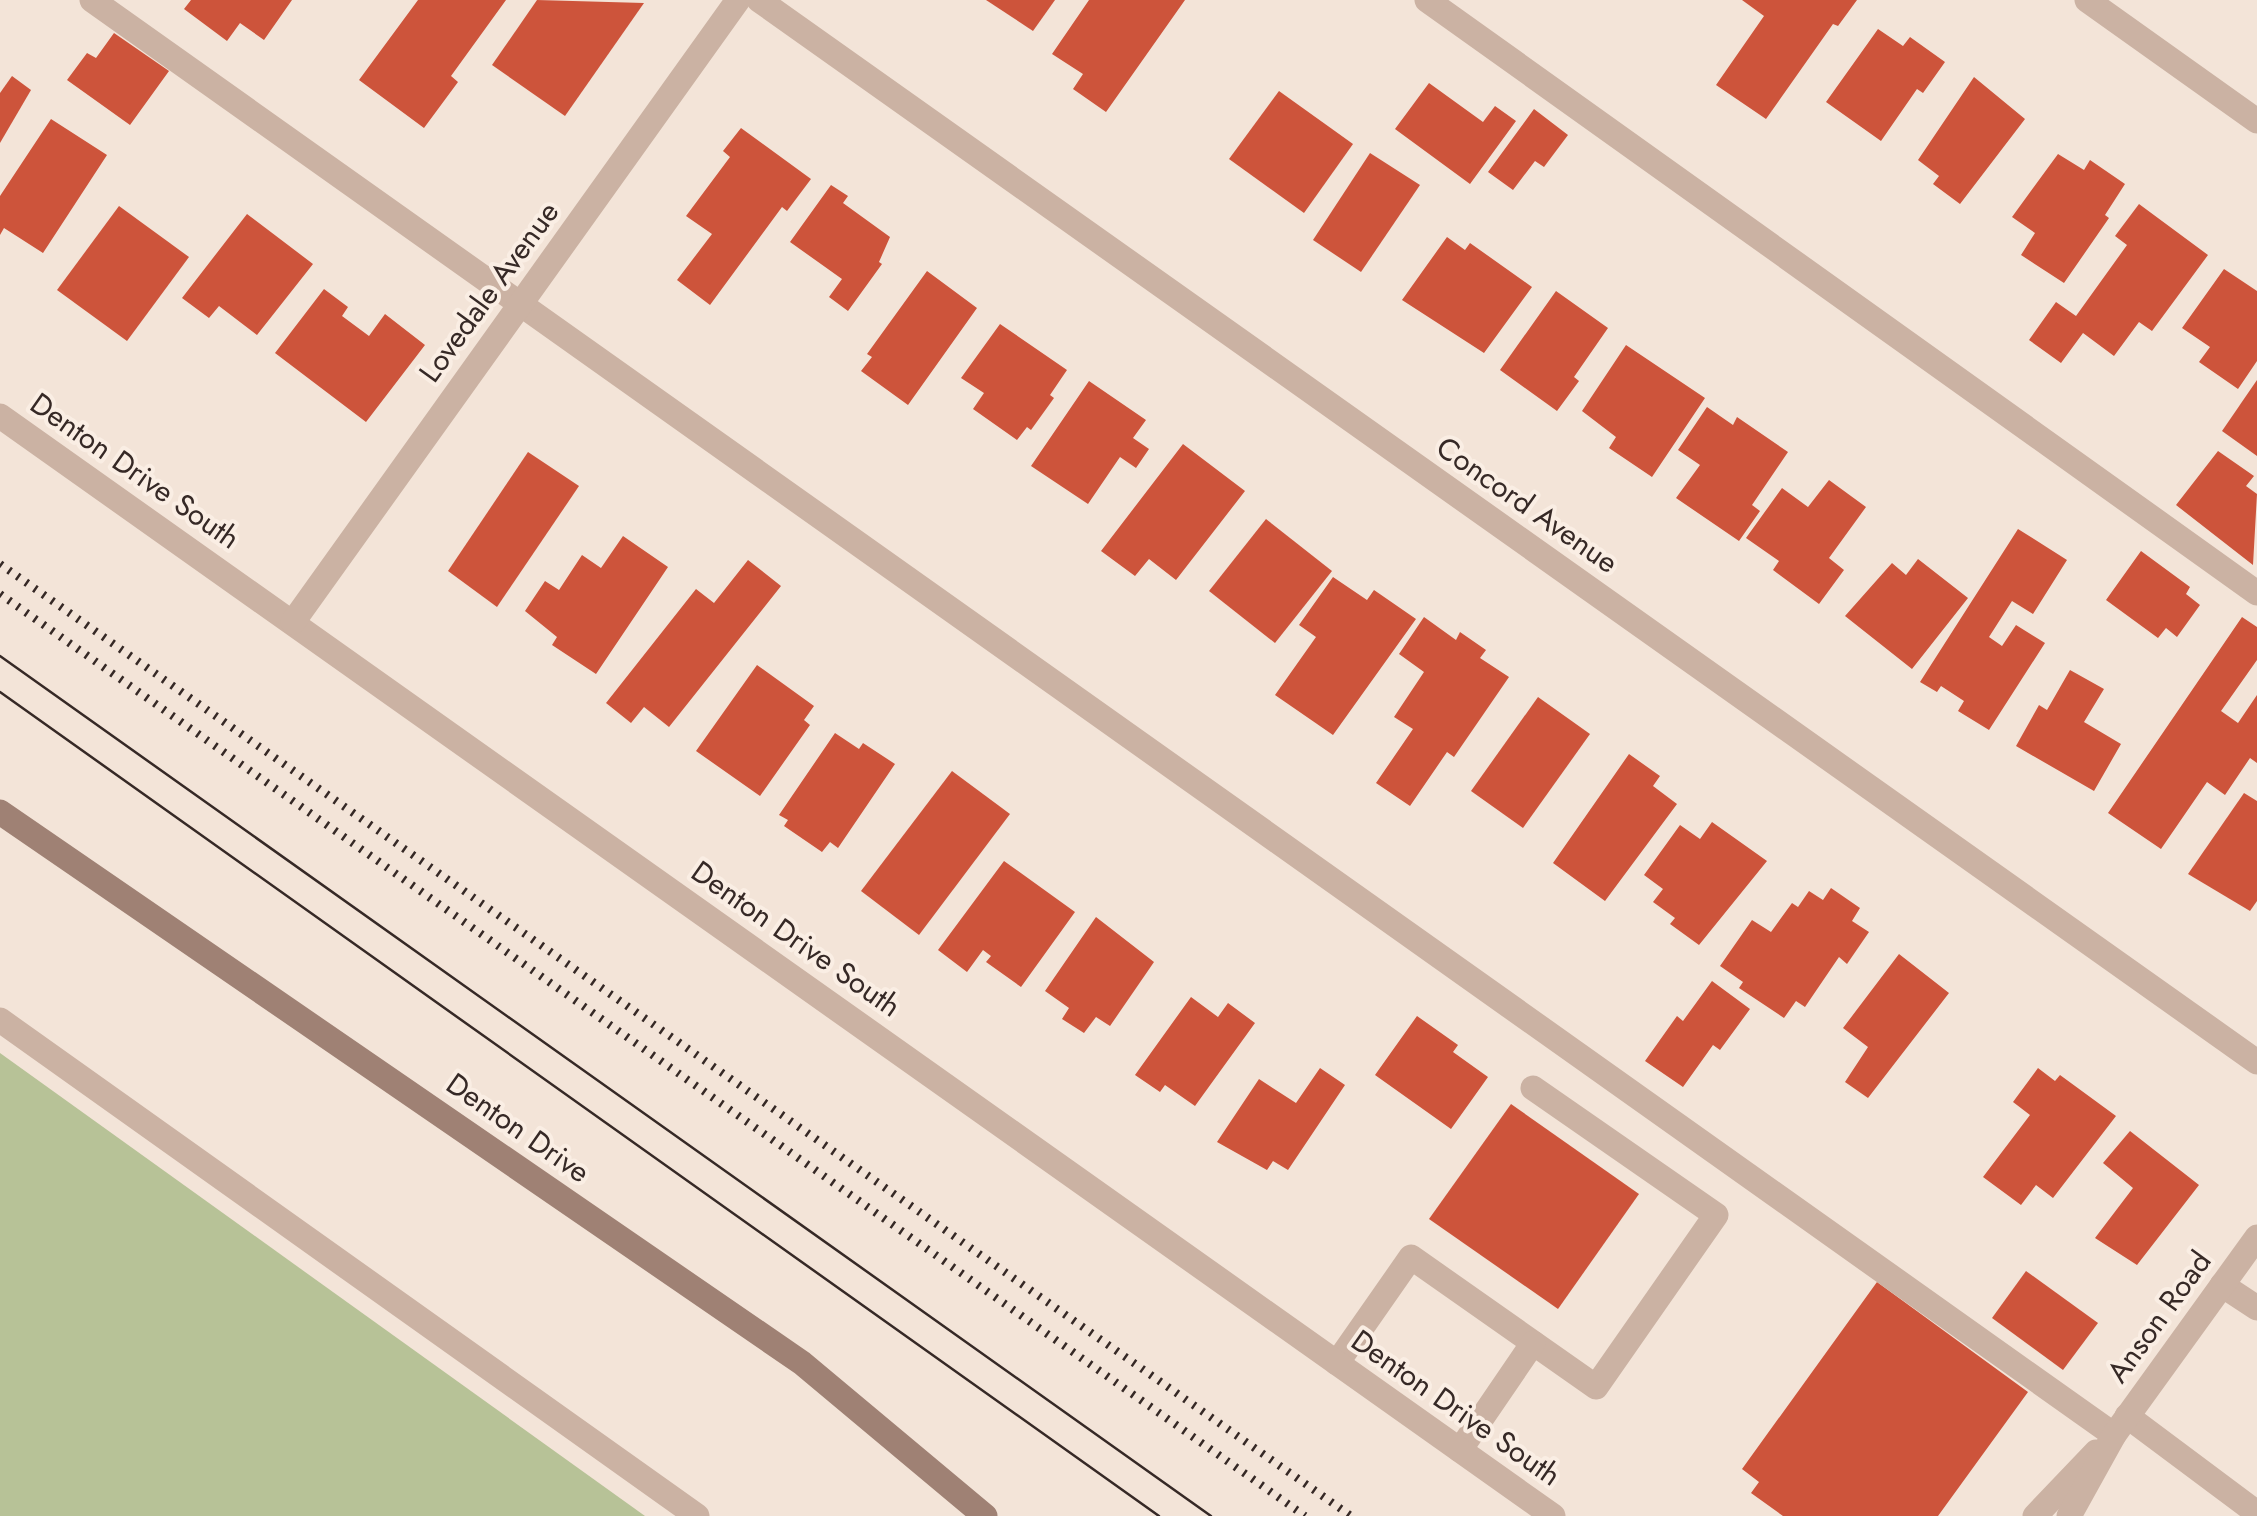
<svg xmlns="http://www.w3.org/2000/svg" width="2257" height="1516" viewBox="0 0 2257 1516" font-family="Jost,sans-serif">
  <rect width="100%" height="100%" fill="#f3e4d8"/>
  <path fill="#b7c297" d="M 0,1053 L 645,1516 L 0,1516 Z"/>
  <g fill="#cd543b">
    <path d="M 191,0 L 292,0 L 264,40 L 240,23 L 227,41 L 184,9 Z"/>
    <path d="M 418,0 L 506,0 L 451,76 L 458,82 L 424,128 L 359,80 Z"/>
    <path d="M 537,0 L 644,3 L 565,116 L 492,65 Z"/>
    <path d="M 986,0 L 1055,0 L 1033,31 Z"/>
    <path d="M 1089,0 L 1185,0 L 1106,112 L 1073,89 L 1083,74 L 1052,54 Z"/>
    <path d="M 1742,0 L 1857,0 L 1838,26 L 1833,24 L 1766,119 L 1716,85 L 1764,16 Z"/>
    <path d="M 1878,29 L 1903,46 L 1910,37 L 1945,62 L 1923,93 L 1917,89 L 1881,141 L 1826,102 Z"/>
    <path d="M 114,33 L 169,71 L 130,125 L 67,80 L 87,53 L 96,58 Z"/>
    <path d="M 12,76 L 31,90 L 0,143 L 0,93 Z"/>
    <path d="M 1974,77 L 2025,119 L 1960,204 L 1933,184 L 1939,176 L 1918,160 Z"/>
    <path d="M 1429,83 L 1483,122 L 1495,106 L 1516,121 L 1470,184 L 1395,129 Z"/>
    <path d="M 1279,91 L 1353,144 L 1304,213 L 1229,159 Z"/>
    <path d="M 1534,109 L 1568,135 L 1544,167 L 1535,161 L 1513,190 L 1488,172 Z"/>
    <path d="M 51,119 L 107,155 L 43,253 L 4,228 L 0,235 L 0,196 Z"/>
    <path d="M 741,128 L 811,179 L 787,211 L 782,207 L 710,305 L 677,280 L 712,234 L 686,216 L 730,157 L 723,151 Z"/>
    <path d="M 1370,153 L 1420,185 L 1361,272 L 1313,240 Z"/>
    <path d="M 2058,154 L 2084,170 L 2090,160 L 2125,184 L 2105,215 L 2109,218 L 2064,283 L 2021,255 L 2035,233 L 2012,217 Z"/>
    <path d="M 831,185 L 848,196 L 843,203 L 890,237 L 879,262 L 882,264 L 848,311 L 829,297 L 842,279 L 790,242 Z"/>
    <path d="M 2139,204 L 2208,255 L 2152,331 L 2139,322 L 2114,356 L 2083,333 L 2061,363 L 2029,340 L 2056,302 L 2076,316 L 2127,245 L 2115,236 Z"/>
    <path d="M 119,206 L 189,257 L 127,341 L 57,290 Z"/>
    <path d="M 247,214 L 313,264 L 257,335 L 219,306 L 209,318 L 182,298 Z"/>
    <path d="M 1447,237 L 1465,250 L 1470,243 L 1532,287 L 1484,353 L 1402,300 Z"/>
    <path d="M 2224,269 L 2257,291 L 2257,361 L 2238,389 L 2199,362 L 2210,347 L 2182,328 Z"/>
    <path d="M 927,271 L 977,308 L 908,405 L 861,371 L 872,357 L 867,354 Z"/>
    <path d="M 324,289 L 348,307 L 342,316 L 369,336 L 385,314 L 425,345 L 366,422 L 275,353 Z"/>
    <path d="M 1556,291 L 1608,328 L 1574,377 L 1579,381 L 1557,411 L 1500,370 Z"/>
    <path d="M 1000,324 L 1067,370 L 1050,395 L 1054,398 L 1031,430 L 1027,427 L 1017,440 L 973,409 L 984,393 L 961,378 Z"/>
    <path d="M 1626,345 L 1705,398 L 1652,477 L 1609,448 L 1616,437 L 1582,411 Z"/>
    <path d="M 2257,380 L 2257,456 L 2222,431 Z"/>
    <path d="M 1089,381 L 1146,420 L 1133,438 L 1149,449 L 1136,468 L 1120,457 L 1088,504 L 1031,466 Z"/>
    <path d="M 1707,407 L 1733,425 L 1737,417 L 1788,452 L 1752,505 L 1760,511 L 1739,541 L 1676,498 L 1700,465 L 1678,450 Z"/>
    <path d="M 1183,444 L 1245,491 L 1176,580 L 1149,559 L 1135,576 L 1101,551 Z"/>
    <path d="M 2218,451 L 2254,476 L 2246,486 L 2257,494 L 2253,565 L 2176,505 Z"/>
    <path d="M 528,452 L 579,486 L 497,607 L 448,571 Z"/>
    <path d="M 1829,480 L 1866,507 L 1829,558 L 1844,570 L 1819,604 L 1773,570 L 1779,561 L 1746,538 L 1782,488 L 1808,507 Z"/>
    <path d="M 1266,519 L 1332,571 L 1275,643 L 1209,591 Z"/>
    <path d="M 2018,529 L 2067,560 L 2033,614 L 2012,601 L 1989,637 L 2002,646 L 2016,625 L 2045,643 L 1989,730 L 1958,711 L 1964,701 L 1941,686 L 1937,692 L 1920,682 Z"/>
    <path d="M 623,536 L 668,567 L 596,674 L 552,645 L 557,637 L 525,611 L 545,581 L 559,590 L 582,555 L 601,568 Z"/>
    <path d="M 2141,551 L 2190,587 L 2186,594 L 2200,605 L 2177,637 L 2166,628 L 2158,638 L 2106,600 Z"/>
    <path d="M 1918,559 L 1968,598 L 1912,669 L 1845,616 L 1892,563 L 1906,575 Z"/>
    <path d="M 748,560 L 781,586 L 669,727 L 644,707 L 631,723 L 606,703 L 696,589 L 714,603 Z"/>
    <path d="M 1333,577 L 1367,600 L 1374,590 L 1416,619 L 1333,735 L 1275,695 L 1316,637 L 1299,625 Z"/>
    <path d="M 1424,617 L 1456,640 L 1460,632 L 1486,650 L 1480,658 L 1509,677 L 1454,757 L 1447,752 L 1410,806 L 1376,783 L 1413,729 L 1394,717 L 1424,672 L 1399,654 Z"/>
    <path d="M 2242,617 L 2257,627 L 2257,660 L 2221,711 L 2238,723 L 2257,695 L 2257,763 L 2250,758 L 2225,795 L 2207,782 L 2161,849 L 2108,813 Z"/>
    <path d="M 757,665 L 814,706 L 804,720 L 810,725 L 760,796 L 696,751 Z"/>
    <path d="M 2070,670 L 2104,689 L 2084,722 L 2121,744 L 2094,791 L 2016,746 L 2039,705 L 2047,710 Z"/>
    <path d="M 1538,697 L 1590,734 L 1523,828 L 1471,791 Z"/>
    <path d="M 835,733 L 859,749 L 863,743 L 895,764 L 838,848 L 830,842 L 822,852 L 784,826 L 788,820 L 779,815 Z"/>
    <path d="M 1629,754 L 1660,776 L 1653,786 L 1677,804 L 1605,901 L 1553,863 Z"/>
    <path d="M 952,771 L 1010,814 L 919,935 L 861,891 Z"/>
    <path d="M 2244,793 L 2257,801 L 2257,901 L 2250,911 L 2188,874 Z"/>
    <path d="M 1712,822 L 1767,861 L 1699,945 L 1670,924 L 1675,918 L 1653,902 L 1663,889 L 1644,875 L 1680,825 L 1700,839 Z"/>
    <path d="M 1004,861 L 1075,912 L 1021,987 L 986,962 L 991,956 L 983,950 L 967,972 L 938,950 Z"/>
    <path d="M 1831,888 L 1860,908 L 1852,921 L 1869,932 L 1847,964 L 1839,957 L 1805,1007 L 1796,1001 L 1784,1018 L 1739,988 L 1743,982 L 1720,966 L 1752,920 L 1771,932 L 1792,903 L 1798,907 L 1809,891 L 1823,900 Z"/>
    <path d="M 1096,917 L 1154,962 L 1110,1026 L 1096,1017 L 1084,1033 L 1062,1019 L 1069,1008 L 1045,991 Z"/>
    <path d="M 1899,954 L 1949,993 L 1868,1098 L 1845,1082 L 1868,1047 L 1843,1028 Z"/>
    <path d="M 1712,981 L 1750,1009 L 1720,1050 L 1713,1045 L 1683,1087 L 1645,1061 L 1677,1016 L 1683,1021 Z"/>
    <path d="M 1191,997 L 1218,1017 L 1228,1003 L 1255,1023 L 1195,1106 L 1165,1085 L 1160,1092 L 1135,1075 Z"/>
    <path d="M 1417,1016 L 1458,1045 L 1453,1052 L 1488,1077 L 1451,1129 L 1375,1075 Z"/>
    <path d="M 1320,1068 L 1345,1085 L 1288,1170 L 1273,1161 L 1267,1170 L 1217,1142 L 1259,1079 L 1296,1103 Z"/>
    <path d="M 2038,1068 L 2055,1081 L 2060,1075 L 2116,1116 L 2053,1198 L 2036,1185 L 2021,1205 L 1983,1177 L 2030,1115 L 2013,1102 Z"/>
    <path d="M 1511,1104 L 1639,1194 L 1558,1309 L 1429,1219 Z"/>
    <path d="M 2130,1131 L 2199,1185 L 2137,1265 L 2095,1238 L 2133,1188 L 2103,1163 Z"/>
    <path d="M 2026,1271 L 2098,1323 L 2063,1370 L 1992,1318 Z"/>
    <path d="M 1877,1282 L 2028,1392 L 1938,1516 L 1783,1516 L 1751,1493 L 1759,1482 L 1742,1469 Z"/>
  </g>
  <g fill="none" stroke-linecap="round" stroke-linejoin="round">
    <g stroke="#cbb2a3" stroke-width="25">
      <path d="M 92,0 L 2114,1435"/>
      <path d="M 1427,0 L 2257,593"/>
      <path d="M 0,1020 L 697,1516"/>
      <path d="M 2222,1285 L 2257,1308"/>
      <path d="M 1337,1363 L 1411,1257 L 1596,1387 L 1716,1215 L 1533,1088"/>
      <path d="M 2127,1416 L 2257,1513"/>
      <path d="M 1460,1450 L 1533,1343"/>
    </g>
    <g stroke="#cbb2a3" stroke-width="25">
      <path d="M 759,0 L 2257,1062"/>
      <path d="M 2087,0 L 2257,121"/>
      <path d="M 0,416 L 1553,1516"/>
      <path d="M 293,622 L 738,0"/>
      <path d="M 2035,1516 L 2096,1452"/>
      <path d="M 2069,1516 L 2114,1435 L 2257,1237"/>
    </g>
    <path stroke="#9f8174" stroke-width="25" d="M 0,812 L 802,1363 L 985,1516"/>
    <g stroke="#362926" stroke-width="2.5">
      <path d="M 0,656 L 1211,1516"/>
      <path d="M 0,692 L 1159,1516"/>
    </g>
    <g stroke="#362926" stroke-width="8" stroke-dasharray="2.5 8" stroke-linecap="butt">
      <path d="M 0,564 L 1351,1516"/>
      <path d="M 0,594 L 1305,1516"/>
    </g>
  </g>
  <g text-anchor="middle" stroke-width="8" stroke-linejoin="round" paint-order="stroke">
    <g font-size="30" fill="#362926" stroke="#faeee4">
      <text transform="translate(489 292) rotate(-54)" y="10">Lovedale Avenue</text>
      <text transform="translate(135 471) rotate(35)" y="10">Denton Drive South</text>
      <text transform="translate(1527 505) rotate(35)" y="10">Concord Avenue</text>
      <text transform="translate(796 939) rotate(35)" y="10">Denton Drive South</text>
      <text transform="translate(518 1128) rotate(35)" y="10">Denton Drive</text>
      <text transform="translate(2159 1317) rotate(-54)" y="10">Anson Road</text>
      <text transform="translate(1456 1408) rotate(35)" y="10">Denton Drive South</text>
    </g>
  </g>
</svg>
